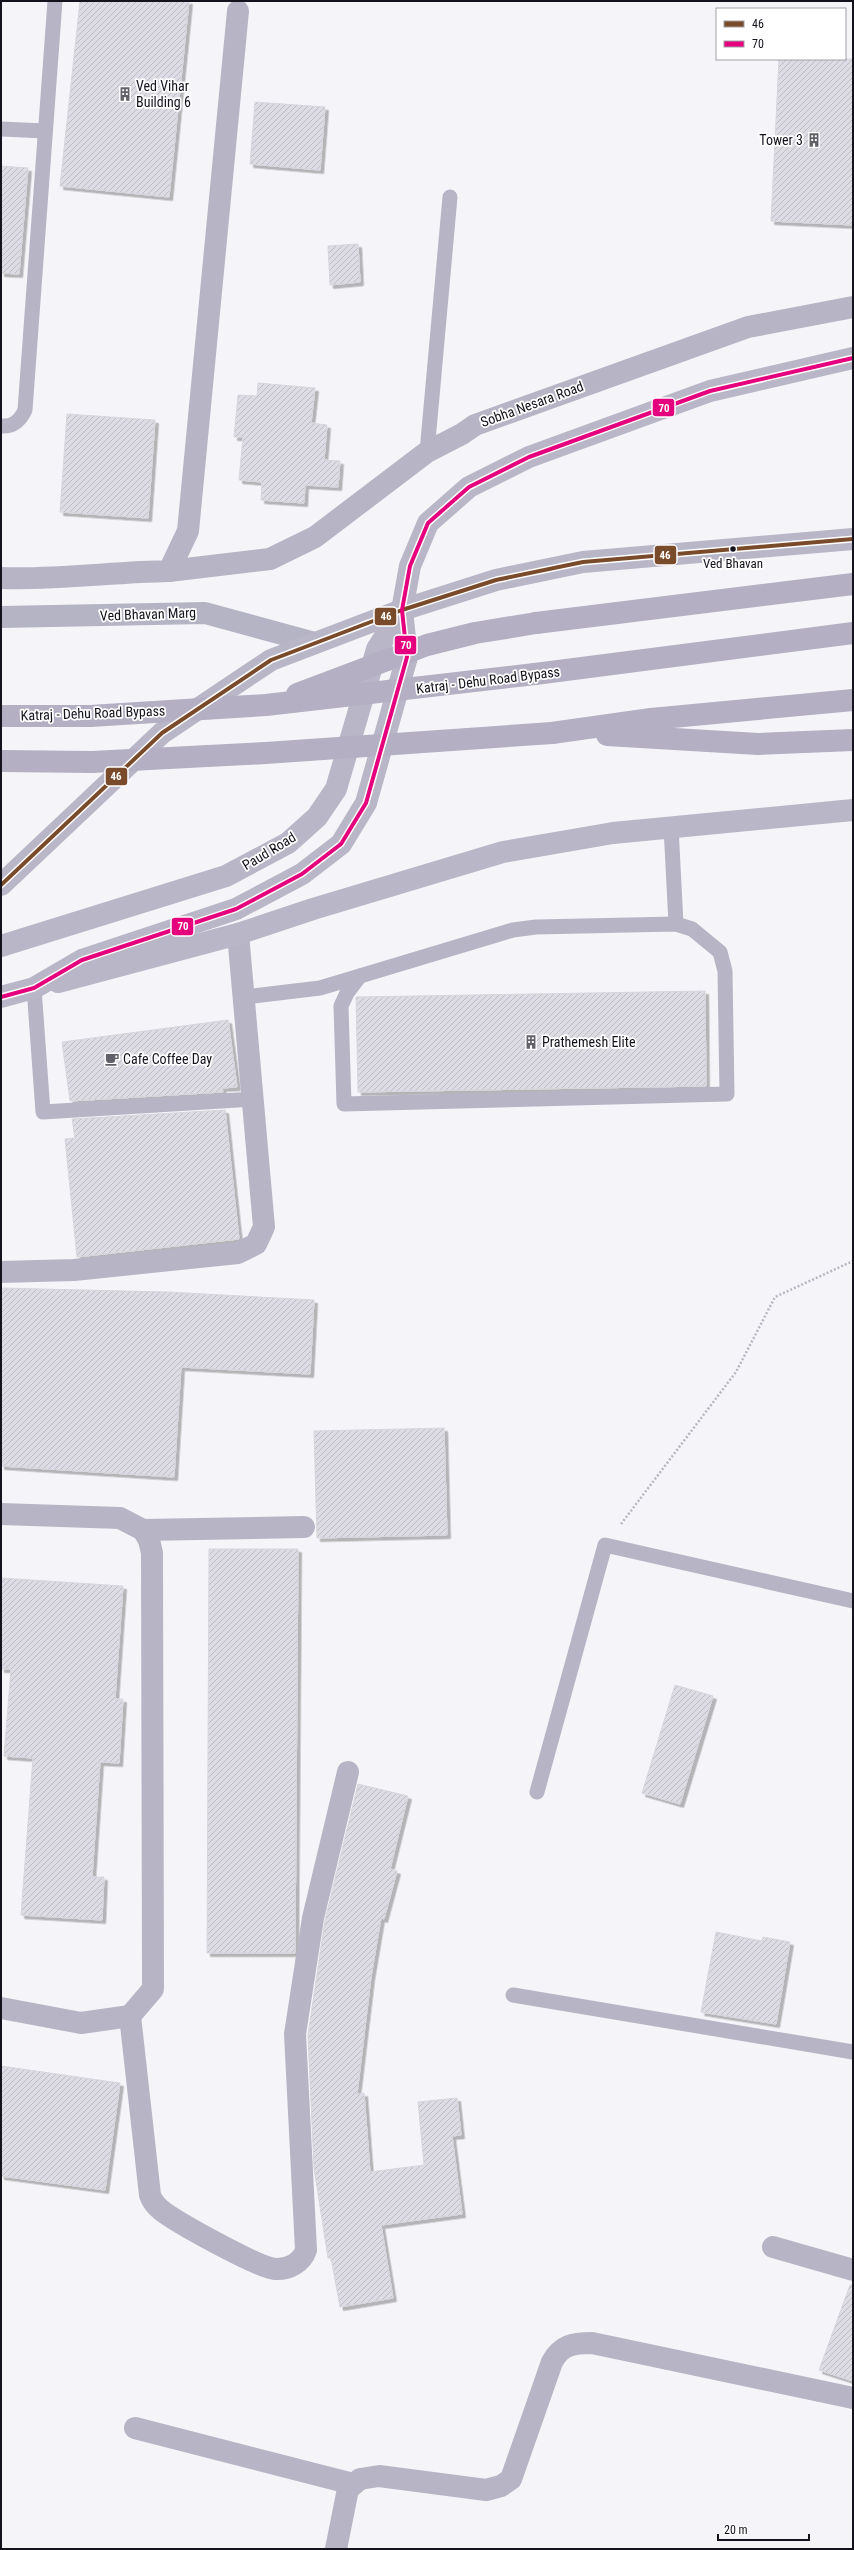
<svg xmlns="http://www.w3.org/2000/svg" width="854" height="2550" viewBox="0 0 854 2550" font-family="'Roboto Condensed',sans-serif">
  <defs>
    <pattern id="building-hatch" width="6" height="6" patternUnits="userSpaceOnUse"><rect width="6" height="6" fill="#dddce4"/><path d="M-1 1l2-2M0 6l6-6M5 7l2-2" fill="none" stroke="#bdbcc3"/></pattern>
    <filter id="shadow"><feDropShadow dx="3.5" dy="3.5" stdDeviation="0" flood-color="#0004"/></filter>
  </defs>
  <rect width="100%" height="100%" fill="#f5f5f9"/>
  <g fill="url(#building-hatch)" stroke="#d6d6de" filter="url(#shadow)">
    <path d="M 80,1 L 189,1 L 169,197 L 60,186 Z"/>
    <path d="M 779,59 L 853,59 L 853,225 L 771,221 Z"/>
    <path d="M 255,102 L 325,107 L 320,170 L 250,164 Z"/>
    <path d="M 1,166 L 28,168 L 19,274 L 1,273 Z"/>
    <path d="M 358,244 L 360,282 L 330,285 L 328,246 Z"/>
    <path d="M 258,383 L 315,388 L 311,423 L 327,425 L 324,460 L 340,461 L 338,487 L 305,485 L 304,503 L 261,500 L 262,482 L 239,480 L 243,437 L 234,437 L 238,395 L 257,396 Z"/>
    <path d="M 67,414 L 155,420 L 148,518 L 60,512 Z"/>
    <path d="M 705,991 L 706,1086 L 358,1092 L 356,997 Z"/>
    <path d="M 228,1020 L 237,1087 L 222,1088 L 223,1092 L 70,1101 L 62,1042 Z"/>
    <path d="M 225,1110 L 239,1239 L 77,1257 L 65,1139 L 75,1138 L 72,1119 Z"/>
    <path d="M 1,1288 L 168,1292 L 314,1300 L 310,1374 L 181,1367 L 174,1477 L 1,1466 Z"/>
    <path d="M 444,1428 L 447,1535 L 317,1538 L 314,1431 Z"/>
    <path d="M 209,1549 L 298,1549 L 295,1953 L 207,1953 Z"/>
    <path d="M 1,1578 L 123,1586 L 115,1699 L 123,1699 L 119,1763 L 100,1762 L 92,1877 L 104,1877 L 102,1920 L 21,1915 L 33,1758 L 4,1756 L 11,1669 L 1,1669 Z"/>
    <path d="M 675,1685 L 713,1696 L 680,1804 L 642,1793 Z"/>
    <path d="M 358,1784 L 408,1796 L 390,1869 L 397,1871 L 384,1919 L 381,1918 L 371,1977 L 357,2094 L 364,2093 L 370,2172 L 424,2165 L 418,2102 L 457,2098 L 461,2135 L 452,2136 L 462,2214 L 381,2225 L 393,2298 L 340,2307 L 331,2258 L 328,2258 L 314,2168 L 308,2035 L 325,1920 Z"/>
    <path d="M 716,1932 L 762,1941 L 763,1937 L 790,1942 L 776,2024 L 701,2012 Z"/>
    <path d="M 1,2066 L 120,2083 L 105,2190 L 1,2176 Z"/>
    <path d="M 850,2285 L 853,2285 L 853,2381 L 819,2370 Z"/>
  </g>
  <g fill="none" stroke-linecap="round" stroke-linejoin="round">
    <path stroke="#b8b6c2" stroke-width="2.5" stroke-dasharray="2 2" stroke-linecap="butt" d="M 621,1524 L 736,1372 L 775,1297 L 853,1261"/>
    <g stroke="#b7b5c5" stroke-width="15">
      <path d="M 1,129 L 45,131"/>
      <path d="M 1,426 C 13,427 20,421 25,410 L 55,1"/>
      <path d="M 427,452 L 450,197"/>
      <path d="M 671,827 L 676,924"/>
      <path d="M 676,924 L 692,929 L 720,952 L 725,971 L 727,1094 L 344,1104 L 341,1006 L 347,993 L 360,976 L 513,930 L 536,927 Z"/>
      <path d="M 34,988 L 43,1112 L 254,1099"/>
      <path d="M 245,997 L 320,988 L 360,976"/>
      <path d="M 537,1792 L 605,1545 L 853,1601"/>
      <path d="M 513,1995 L 853,2052"/>
    </g>
    <g stroke="#b7b5c5" stroke-width="22">
      <path d="M 169,571 L 270,559 L 315,537 L 427,452 L 462,434 L 475,425 L 748,327 L 853,307"/>
      <path d="M 1,578 C 57,580 113,572 169,571 L 188,531 L 238,11"/>
      <path d="M 1,1272 L 74,1270 L 238,1253 L 256,1244 L 264,1227 L 238,934"/>
      <path d="M 1,1514 L 120,1518 L 143,1530 L 149,1540 L 152,1553 L 153,1989 L 130,2016 L 81,2023 L 1,2008"/>
      <path d="M 143,1530 L 304,1527"/>
      <path d="M 130,2016 L 150,2195 C 152,2201 155,2205 161,2210 C 176,2222 257,2267 275,2269 C 289,2270 302,2262 306,2250 L 295,2034 L 313,1918 L 348,1772"/>
      <path d="M 773,2247 L 853,2270"/>
      <path d="M 135,2428 L 353,2484"/>
      <path d="M 336,2549 L 348,2489 L 360,2479 L 379,2476 L 486,2490 L 501,2486 L 511,2479 L 552,2362 C 561,2345 573,2343 592,2343 L 853,2398"/>
    </g>
    <path stroke="#b5b4c4" stroke-width="22" d="M 1,617 L 205,613 L 315,643"/>
    <g stroke="#b9b6c7" stroke-width="22">
      <path d="M 1,885 L 162,733 L 271,660 L 402,610 L 496,580 L 583,562 L 853,539"/>
      <path d="M 1,946 L 226,876 L 288,843 L 317,817 L 336,789 L 377,649 L 402,610"/>
      <path d="M 58,982 L 238,934 L 313,909 L 503,852 L 613,833 L 853,810"/>
      <path d="M 1,997 L 34,988 L 82,960 L 236,909 L 302,874 L 341,844 L 366,803 L 407,657 L 402,610 L 410,566 L 428,523 L 469,487 L 529,457 L 710,391 L 853,358"/>
    </g>
    <g stroke="#b4afc2" stroke-width="22">
      <path d="M 536,623 L 853,584"/>
      <path d="M 535,674 L 853,633"/>
      <path d="M 1,716 L 90,716"/>
      <path d="M 552,733 L 651,719 L 853,700"/>
      <path d="M 607,735 L 758,744 L 853,740"/>
      <path d="M 1,761 L 92,762"/>
    </g>
    <g stroke="#b4afc2" stroke-width="22">
      <path d="M 297,694 L 427,645 L 475,633 L 536,623"/>
      <path d="M 90,716 L 266,705 L 535,674"/>
      <path d="M 92,762 L 266,753 L 552,733"/>
    </g>
    <defs>
      <path id="bus-1" d="M 1,885 L 162,733 L 271,660 L 402,610 L 496,580 L 583,562 L 853,539"/>
      <path id="bus-2" d="M 1,997 L 34,988 L 82,960 L 236,909 L 302,874 L 341,844 L 366,803 L 407,657 L 402,610 L 410,566 L 428,523 L 469,487 L 529,457 L 710,391 L 853,358"/>
    </defs>
    <use href="#bus-1" stroke="#fff" stroke-width="7"/>
    <use href="#bus-2" stroke="#fff" stroke-width="7"/>
    <use href="#bus-1" stroke="#7a4b2a" stroke-width="4"/>
    <use href="#bus-2" stroke="#e5007d" stroke-width="4"/>
  </g>
  <defs>
    <symbol id="building-bare" viewBox="-9 -9 18 18"><path d="M-4-6H4V6H1V3H-1V6H-4ZM-2.5-4.3h1.7v1.8h-1.7ZM.8-4.3h1.7v1.8H.8ZM-2.5-1h1.7V.8h-1.7ZM.8-1h1.7V.8H.8Z" fill="#62616a" stroke="#fff" stroke-width="2.5" paint-order="stroke"/></symbol>
    <symbol id="cafe-bare" viewBox="-9 -9 18 18"><path d="M-5.5-4.5H6V0H3Q3 3.5 0 3.5H-2.5Q-5.5 3.5-5.5 0ZM3-3.2v2h1.7v-2ZM-6 4.5H4V6H-6Z" fill="#62616a" stroke="#fff" stroke-width="2.5" paint-order="stroke"/></symbol>
  </defs>
  <g fill-rule="evenodd">
    <use href="#building-bare" x="115" y="84" width="20" height="20"/>
    <use href="#building-bare" x="804" y="130" width="20" height="20"/>
    <use href="#building-bare" x="521" y="1032" width="20" height="20"/>
    <use href="#cafe-bare" x="102" y="1049" width="20" height="20"/>
  </g>
  <circle fill="#13121d" stroke="#fff" stroke-width="1.5" cx="733" cy="549" r="3.5"/>
  <g text-anchor="middle" stroke-width="3.5" stroke-linejoin="round" paint-order="stroke">
    <g font-size="13" fill="#13121d" stroke="#fff">
      <text x="733" y="568">Ved Bhavan</text>
    </g>
    <g font-size="14" fill="#13121d" stroke="#fff" text-anchor="start">
      <text x="136" y="91">Ved Vihar<tspan x="136" dy="16">Building 6</tspan></text>
      <text x="803" y="145" text-anchor="end">Tower 3</text>
      <text x="542" y="1047">Prathemesh Elite</text>
      <text x="123" y="1064">Cafe Coffee Day</text>
    </g>
    <g font-size="14" fill="#13121d" stroke="#fff">
      <text transform="translate(532 404) rotate(-20)" y="5">Sobha Nesara Road</text>
      <text transform="translate(148 614) rotate(-2)" y="5">Ved Bhavan Marg</text>
      <text transform="translate(488 680) rotate(-7)" y="5">Katraj - Dehu Road Bypass</text>
      <text transform="translate(93 713) rotate(-2)" y="5">Katraj - Dehu Road Bypass</text>
      <text transform="translate(269 851) rotate(-31)" y="5">Paud Road</text>
    </g>
  </g>
  <g stroke="#fff" stroke-width="1.5">
    <rect x="652" y="398" width="23" height="19" rx="4" fill="#e5007d"/>
    <rect x="654" y="545" width="23" height="20" rx="4" fill="#7a4b2a"/>
    <rect x="374" y="607" width="23" height="19" rx="4" fill="#7a4b2a"/>
    <rect x="394" y="635" width="23" height="20" rx="4" fill="#e5007d"/>
    <rect x="105" y="767" width="23" height="19" rx="4" fill="#7a4b2a"/>
    <rect x="171" y="917" width="23" height="19" rx="4" fill="#e5007d"/>
  </g>
  <g font-size="11" text-anchor="middle" font-weight="bold" fill="#fff">
    <text x="664" y="412">70</text>
    <text x="665" y="559">46</text>
    <text x="386" y="620">46</text>
    <text x="406" y="649">70</text>
    <text x="116" y="780">46</text>
    <text x="183" y="930">70</text>
  </g>
  <rect width="854" height="2550" fill="none" stroke="#13121d" stroke-width="4"/>
  <rect x="716" y="8" width="130" height="52" fill="#ffffff" stroke="#a1a0a5"/>
  <rect x="724" y="21" width="20" height="6" fill="#7a4b2a" stroke="#a1a0a5"/>
  <text x="752" y="28" font-size="12" fill="#13121d">46</text>
  <rect x="724" y="41" width="20" height="6" fill="#e5007d" stroke="#a1a0a5"/>
  <text x="752" y="48" font-size="12" fill="#13121d">70</text>
  <path d="M718 2534v6h91v-6" fill="none" stroke="#13121d" stroke-width="2"/>
  <text x="724" y="2534" font-size="12" fill="#13121d" stroke="#ffffff" stroke-width="3" paint-order="stroke">20 m</text>
</svg>
